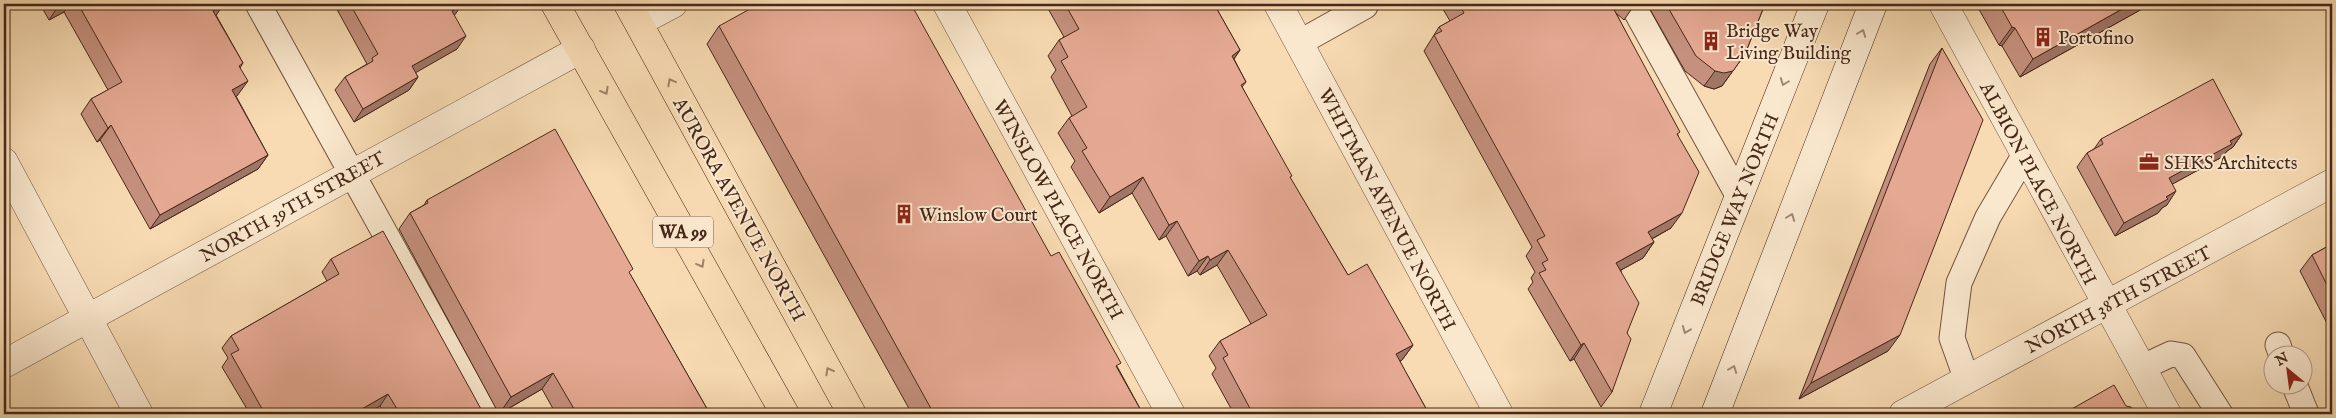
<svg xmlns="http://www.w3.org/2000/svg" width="2336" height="418" viewBox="0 0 2336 418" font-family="'IM FELL English',serif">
  <rect width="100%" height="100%" fill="#f8dbb3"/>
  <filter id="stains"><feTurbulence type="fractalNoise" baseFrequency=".004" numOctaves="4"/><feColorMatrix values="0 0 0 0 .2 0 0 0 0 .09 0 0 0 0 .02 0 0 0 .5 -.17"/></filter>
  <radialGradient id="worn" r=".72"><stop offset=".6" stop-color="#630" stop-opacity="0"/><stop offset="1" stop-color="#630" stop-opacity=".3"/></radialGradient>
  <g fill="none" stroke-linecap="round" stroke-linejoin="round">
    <defs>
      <g id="service">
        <path d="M 258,4 L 485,414"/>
        <path d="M 1632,4 L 1739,197"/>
        <path d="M 1299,43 L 1365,6 L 1365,4"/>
        <path d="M 2278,345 L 2282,356"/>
        <path d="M 2141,368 L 2171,354 L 2183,356 L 2220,414"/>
        <path d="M 1967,380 L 1952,338 L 1959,283 L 1988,217 L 2024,156"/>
        <path d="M 2295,386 L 2305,411 L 2303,414"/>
      </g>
      <g id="minor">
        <path d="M 947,4 L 1171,414"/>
        <path d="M 1278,4 L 1499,414"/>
        <path d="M 1943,4 L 2167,414"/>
        <path d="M 639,22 L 673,4"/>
        <path d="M 4,162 L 139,414"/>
      </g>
      <g id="tertiary">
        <path d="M 4,364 L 581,49"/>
        <path d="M 1903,414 L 2332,183"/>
      </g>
      <g id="secondary">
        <path d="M 1653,414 L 1815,4"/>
        <path d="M 1715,414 L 1873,4"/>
      </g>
      <g id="trunk">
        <path d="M 555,4 L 785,414"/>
        <path d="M 628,4 L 852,414"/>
      </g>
    </defs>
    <use href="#service" stroke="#725440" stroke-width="27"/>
    <use href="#minor" stroke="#725440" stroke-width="29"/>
    <use href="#tertiary" stroke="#725440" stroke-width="29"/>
    <use href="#secondary" stroke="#462719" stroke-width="29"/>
    <use href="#trunk" stroke="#462719" stroke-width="29"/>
    <use href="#service" stroke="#fae8ce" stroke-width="25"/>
    <use href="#minor" stroke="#fae8ce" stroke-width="28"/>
    <use href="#tertiary" stroke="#fae8ce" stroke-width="28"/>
    <use href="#secondary" stroke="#fae8ce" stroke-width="28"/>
    <use href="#trunk" stroke="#f8dbb3" stroke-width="28"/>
  </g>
  <g fill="#c5917e" stroke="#462719">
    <path d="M 40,4 L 223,4 L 223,5 L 216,15 L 243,63 L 240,68 L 237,96 L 236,96 L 268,155 L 258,169 L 150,229 L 100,140 L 97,142 L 81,114 L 91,99 L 108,90 L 64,12 L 49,20 Z"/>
    <path d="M 334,4 L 460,4 L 454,15 L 457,49 L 415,72 L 418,77 L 409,90 L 354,122 L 335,90 L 345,77 L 367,64 Z"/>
    <path d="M 1047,4 L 1214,4 L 1240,50 L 1234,59 L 1246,82 L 1242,87 L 1290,178 L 1348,275 L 1413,345 L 1402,360 L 1400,362 L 1429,414 L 1234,414 L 1212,374 L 1216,368 L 1209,356 L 1220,341 L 1251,324 L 1217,265 L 1200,275 L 1197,271 L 1188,276 L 1166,236 L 1159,240 L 1132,193 L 1099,213 L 1071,167 L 1075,161 L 1058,133 L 1069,118 L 1072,116 L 1051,77 L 1056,70 L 1048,56 L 1059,40 L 1064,37 L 1046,5 Z"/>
    <path d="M 1440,4 L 1635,4 L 1624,20 L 1616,13 L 1678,135 L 1671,228 L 1652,239 L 1654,242 L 1643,258 L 1621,270 L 1627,333 L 1612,392 L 1601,407 L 1574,359 L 1570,361 L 1528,289 L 1533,282 L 1531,278 L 1535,272 L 1526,256 L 1532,247 L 1424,51 L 1439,27 L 1450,21 Z"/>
    <path d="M 1647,4 L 1765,4 L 1745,54 L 1722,86 L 1714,89 L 1704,86 L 1685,71 Z"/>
    <path d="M 1976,4 L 2151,4 L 2020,77 L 2002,46 L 1999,45 Z"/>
    <path d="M 719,26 L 1051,256 L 1118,368 L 1143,414 L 912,414 L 707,44 Z"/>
    <path d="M 1942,48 L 1888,351 L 1799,399 L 1930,64 Z"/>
    <path d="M 2242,134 L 2233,147 L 2227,151 L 2222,157 L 2172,184 L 2167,205 L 2162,208 L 2158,213 L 2115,236 L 2077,167 L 2087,153 L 2094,149 L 2101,139 Z"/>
    <path d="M 427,200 L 630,274 L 710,414 L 556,414 L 542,389 L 499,414 L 399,229 L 410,213 L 424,205 Z"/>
    <path d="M 2332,244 L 2332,333 L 2300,271 L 2312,255 Z"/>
    <path d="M 331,259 L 481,409 L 485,414 L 384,414 L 380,406 L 366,414 L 250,414 L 222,367 L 228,358 L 222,348 L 231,336 L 327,281 L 322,272 Z"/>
  </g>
  <g fill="#a07667" stroke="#462719">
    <path d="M 61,4 L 69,4 L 64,12 L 49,20 L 59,5 Z"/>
    <path d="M 2131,4 L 2151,4 L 2020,77 L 2033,59 Z"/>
    <path d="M 223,5 L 213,20 L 213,11 Z"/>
    <path d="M 461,6 L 452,19 L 452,11 Z"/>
    <path d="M 2012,27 L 2015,28 L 2002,46 L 1999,45 Z"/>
    <path d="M 466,36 L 457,49 L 403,80 L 412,66 Z"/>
    <path d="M 1240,50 L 1229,66 L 1232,56 Z"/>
    <path d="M 1745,54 L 1722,86 L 1714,89 L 1704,86 L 1715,71 Z"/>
    <path d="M 418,77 L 409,90 L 354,122 L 363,109 Z"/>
    <path d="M 248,81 L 237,96 L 222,105 L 232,90 Z"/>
    <path d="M 111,125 L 100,140 L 97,142 L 108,128 Z"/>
    <path d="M 2242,134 L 2233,147 L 2227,151 L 2222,157 L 2160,191 L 2169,178 Z"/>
    <path d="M 268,155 L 258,169 L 150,229 L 160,215 Z"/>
    <path d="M 1143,177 L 1132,193 L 1099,213 L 1110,197 Z"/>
    <path d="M 2176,191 L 2167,205 L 2162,208 L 2158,213 L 2115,236 L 2124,223 Z"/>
    <path d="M 1682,213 L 1671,228 L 1637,247 L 1648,232 Z"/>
    <path d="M 1177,221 L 1166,236 L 1159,240 L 1169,225 Z"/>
    <path d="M 1654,242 L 1643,258 L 1606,278 L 1616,263 Z"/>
    <path d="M 1228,250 L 1217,265 L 1200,275 L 1210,260 Z"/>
    <path d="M 1208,256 L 1197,271 L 1188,276 L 1199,261 Z"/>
    <path d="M 1900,335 L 1888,351 L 1799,399 L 1811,383 Z"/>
    <path d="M 1584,343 L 1574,359 L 1570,361 L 1581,345 Z"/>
    <path d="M 1413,345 L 1402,360 L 1385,370 L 1396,354 Z"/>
    <path d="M 553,373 L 542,389 L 499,414 L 511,397 Z"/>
    <path d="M 388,394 L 380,406 L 366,414 L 353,414 Z"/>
  </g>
  <g fill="#e5a993" stroke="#462719">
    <path d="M 78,4 L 223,4 L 223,5 L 213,11 L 243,63 L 239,66 L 248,81 L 232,90 L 268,155 L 160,215 L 111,125 L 108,128 L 91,99 L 122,82 Z"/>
    <path d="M 350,4 L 460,4 L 461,6 L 452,11 L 466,36 L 412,66 L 418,77 L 363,109 L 345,77 L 373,61 L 372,58 L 378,54 Z"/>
    <path d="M 759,4 L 911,4 L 1051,256 L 1059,252 L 1121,363 L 1116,366 L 1143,414 L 934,414 L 719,26 Z"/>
    <path d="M 1065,4 L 1214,4 L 1240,50 L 1232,56 L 1246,82 L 1241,85 L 1292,176 L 1290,177 L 1348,275 L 1367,264 L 1413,345 L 1396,354 L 1429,414 L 1253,414 L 1223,358 L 1228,355 L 1220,341 L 1267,315 L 1228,250 L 1210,260 L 1208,256 L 1199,261 L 1177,221 L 1169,225 L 1143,177 L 1110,197 L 1082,151 L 1087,148 L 1069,118 L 1087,107 L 1061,61 L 1068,57 L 1059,40 L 1079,29 Z"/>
    <path d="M 1459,4 L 1611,4 L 1680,132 L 1677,134 L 1699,172 L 1682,213 L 1648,232 L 1654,242 L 1616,263 L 1639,303 L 1627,333 L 1631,339 L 1612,392 L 1584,343 L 1581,345 L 1539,273 L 1546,270 L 1542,263 L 1548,260 L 1537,240 L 1545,236 L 1434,35 L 1442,31 L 1439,27 L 1464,13 Z"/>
    <path d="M 1666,4 L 1765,4 L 1745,54 L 1733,71 L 1724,73 L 1715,71 L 1696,56 Z"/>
    <path d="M 1999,4 L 2131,4 L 2033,59 L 2015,28 L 2012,27 Z"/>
    <path d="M 1942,48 L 1983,120 L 1900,335 L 1811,383 Z"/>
    <path d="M 2213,79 L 2242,134 L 2230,141 L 2232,144 L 2169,178 L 2176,191 L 2166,197 L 2168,199 L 2124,223 L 2087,153 L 2103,144 L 2101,139 Z"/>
    <path d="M 555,129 L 633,269 L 629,272 L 710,414 L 577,414 L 553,373 L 511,397 L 410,213 L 428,203 L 427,200 Z"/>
    <path d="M 383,231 L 481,409 L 486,414 L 400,414 L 388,394 L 353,414 L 265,414 L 231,354 L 239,350 L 231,336 L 339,274 L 331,259 Z"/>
    <path d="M 2332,244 L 2332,295 L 2312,255 Z"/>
    <path d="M 2114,385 L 2126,406 L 2131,407 L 2136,414 L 2063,414 Z"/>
  </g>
  <defs><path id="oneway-chevron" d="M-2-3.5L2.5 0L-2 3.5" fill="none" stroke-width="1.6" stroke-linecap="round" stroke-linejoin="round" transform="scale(1.25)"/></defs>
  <g stroke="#a08874">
    <use href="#oneway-chevron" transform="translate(1862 33) rotate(-69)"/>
    <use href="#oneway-chevron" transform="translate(1784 82) rotate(111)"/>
    <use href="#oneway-chevron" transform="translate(1791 217) rotate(-69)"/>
    <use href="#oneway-chevron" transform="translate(1686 330) rotate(112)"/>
    <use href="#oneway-chevron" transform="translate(1733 369) rotate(-69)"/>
  </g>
  <g stroke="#9f8166">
    <use href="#oneway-chevron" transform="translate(671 82) rotate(-119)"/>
    <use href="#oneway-chevron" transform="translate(605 91) rotate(61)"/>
    <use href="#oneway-chevron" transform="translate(701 264) rotate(61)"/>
    <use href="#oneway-chevron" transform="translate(829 371) rotate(-119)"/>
  </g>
  <defs>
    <symbol id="building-bare" viewBox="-9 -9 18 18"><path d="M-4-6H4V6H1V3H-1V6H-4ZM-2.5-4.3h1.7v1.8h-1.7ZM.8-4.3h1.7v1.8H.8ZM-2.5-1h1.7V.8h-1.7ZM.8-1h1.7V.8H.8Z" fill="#8f2418" stroke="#fae8ce" stroke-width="2.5" paint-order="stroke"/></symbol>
    <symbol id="office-bare" viewBox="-9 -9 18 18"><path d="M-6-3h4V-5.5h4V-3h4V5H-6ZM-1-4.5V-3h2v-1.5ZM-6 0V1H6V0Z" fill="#8f2418" stroke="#fae8ce" stroke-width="2.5" paint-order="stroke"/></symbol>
  </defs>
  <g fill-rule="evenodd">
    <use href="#building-bare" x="2029" y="23" width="28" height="28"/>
    <use href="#building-bare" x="1697" y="27" width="28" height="28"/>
    <use href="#office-bare" x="2135" y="148" width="28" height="28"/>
    <use href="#building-bare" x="890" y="200" width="28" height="28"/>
  </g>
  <g text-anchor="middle" stroke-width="4" stroke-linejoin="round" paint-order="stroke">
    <rect fill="#fae8ce" stroke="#7c614f" stroke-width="1" x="653" y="216.5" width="60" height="31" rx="4"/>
    <g font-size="18" font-weight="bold" fill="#462719">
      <text x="683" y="238">WA 99</text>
    </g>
    <g font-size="19" fill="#462719" stroke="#fae8ce" text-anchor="start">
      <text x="1726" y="37">Bridge Way<tspan x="1726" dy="22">Living Building</tspan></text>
      <text x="2058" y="44">Portofino</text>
      <text x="2164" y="169">SHKS Architects</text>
      <text x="919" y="221">Winslow Court</text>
    </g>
    <g font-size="19" fill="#462719" stroke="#fae8ce">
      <text transform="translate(2039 183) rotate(62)" y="7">ALBION PLACE NORTH</text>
      <text transform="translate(292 206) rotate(-29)" y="7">NORTH 39TH STREET</text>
      <text transform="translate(740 209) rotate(61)" y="7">AURORA AVENUE NORTH</text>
      <text transform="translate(1059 209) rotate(61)" y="7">WINSLOW PLACE NORTH</text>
      <text transform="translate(1388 209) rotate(62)" y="7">WHITMAN AVENUE NORTH</text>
      <text transform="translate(1734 209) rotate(-68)" y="7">BRIDGE WAY NORTH</text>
      <text transform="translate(2118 299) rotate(-28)" y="7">NORTH 38TH STREET</text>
    </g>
  </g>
  <rect width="2336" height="418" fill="none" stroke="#f8dbb3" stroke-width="20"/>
  <rect x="5" y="5" width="2326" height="408" fill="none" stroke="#462719" stroke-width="2.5"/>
  <rect x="10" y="10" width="2316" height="398" fill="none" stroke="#462719"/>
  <g transform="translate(2288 370) rotate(331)"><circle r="24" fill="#fae8ce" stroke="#b29b86"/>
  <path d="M0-4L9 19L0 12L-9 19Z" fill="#8f2418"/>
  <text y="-8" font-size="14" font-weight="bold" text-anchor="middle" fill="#462719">N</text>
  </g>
  <rect width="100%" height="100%" filter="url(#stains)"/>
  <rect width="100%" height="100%" fill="url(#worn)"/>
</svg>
